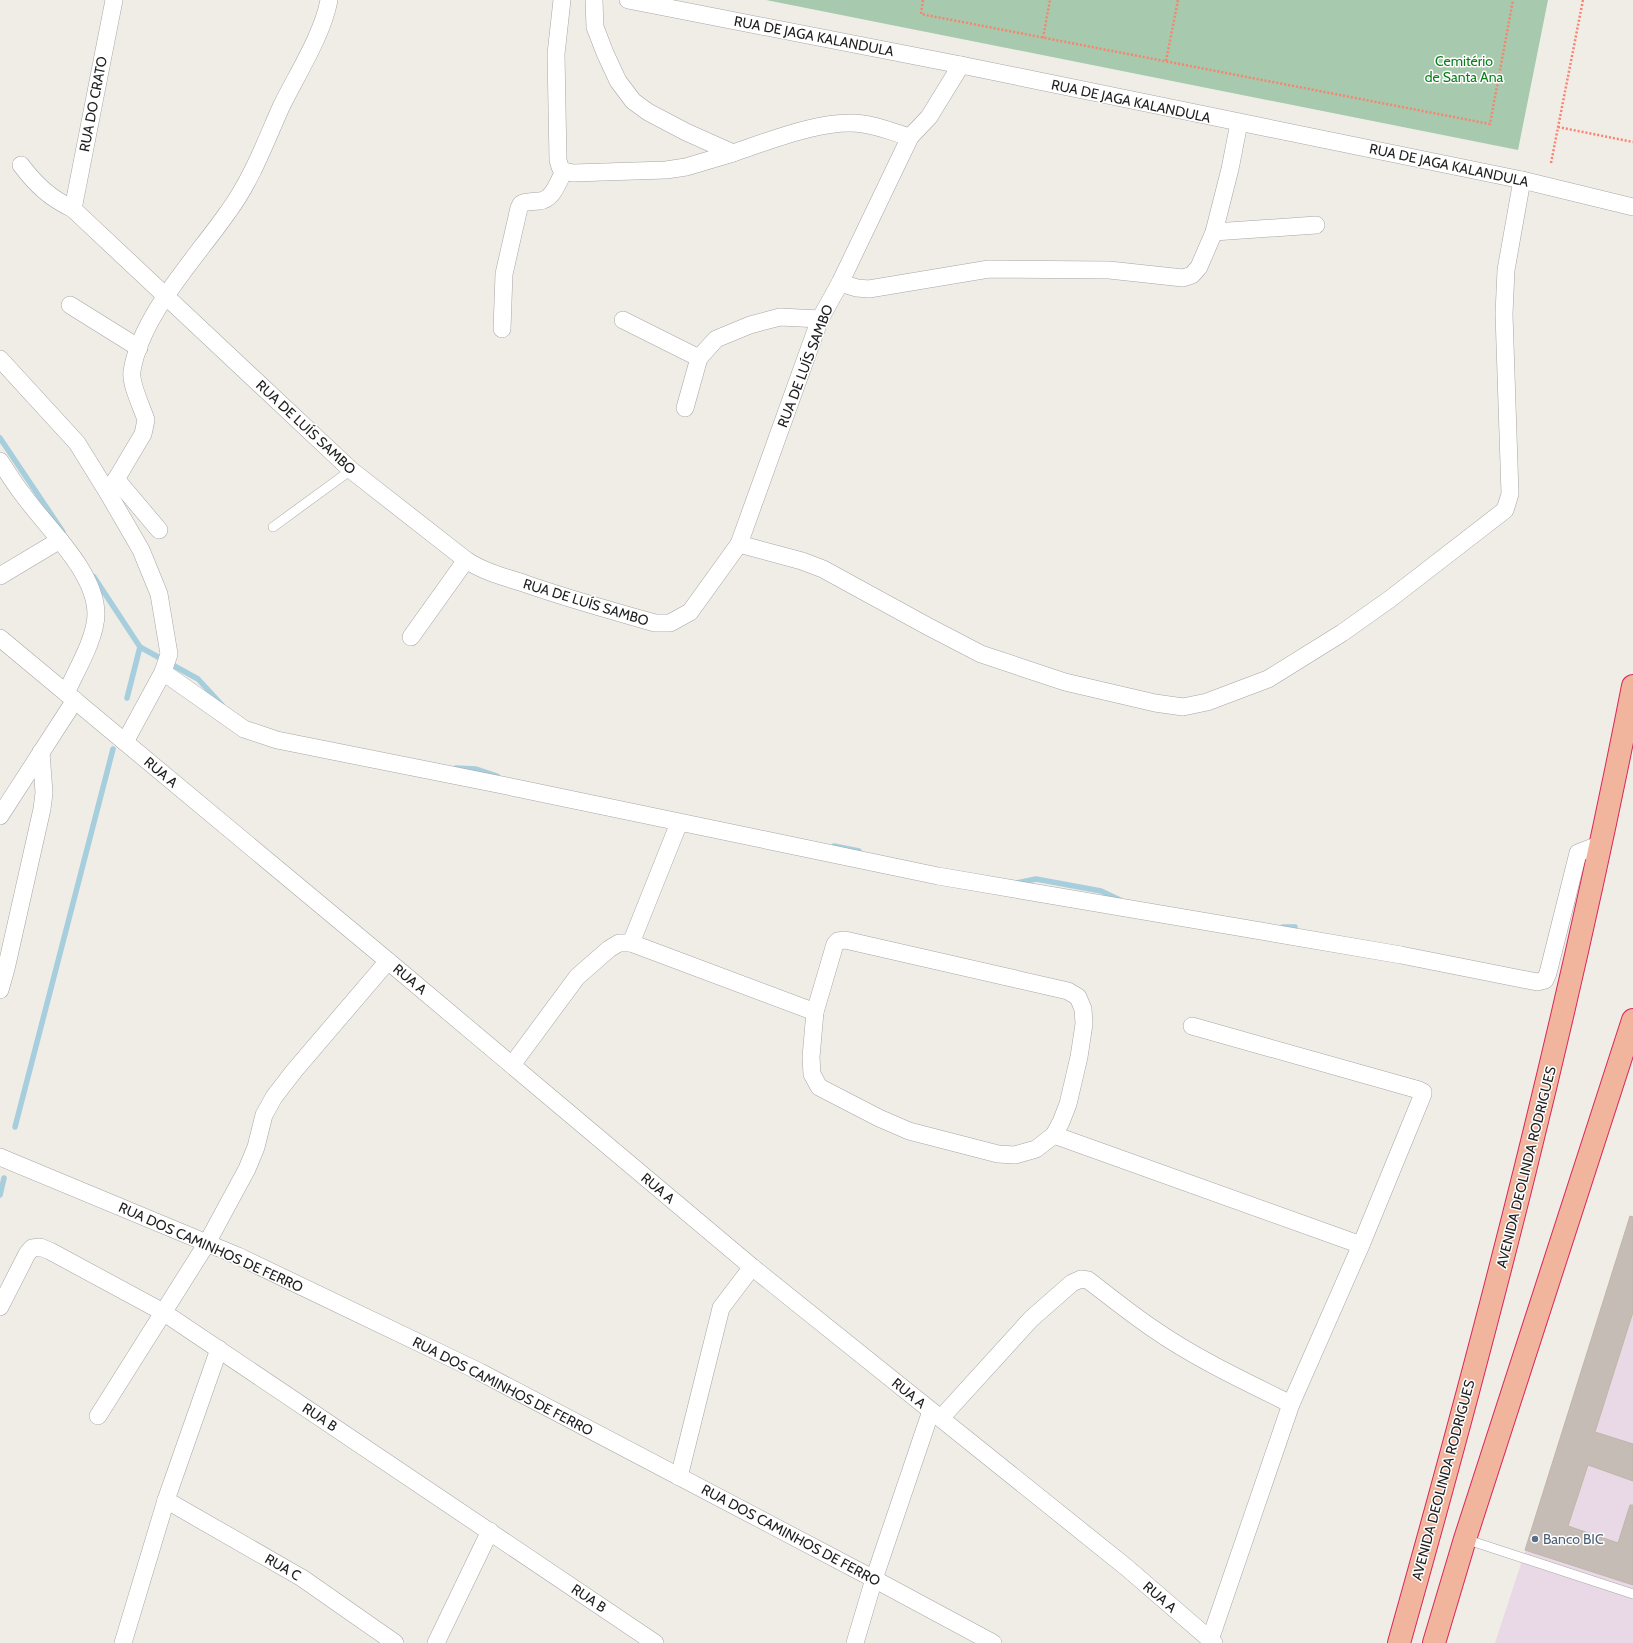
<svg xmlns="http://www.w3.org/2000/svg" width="1633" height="1643" viewBox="0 0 1633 1643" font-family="Cabin,sans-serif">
  <rect width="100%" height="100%" fill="#f0ede6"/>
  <path fill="#e9d8e5" d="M 1633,1222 L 1633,1643 L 1495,1643 Z"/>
  <path fill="#a7c9ae" d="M 766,0 L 1548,0 L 1518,150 Z"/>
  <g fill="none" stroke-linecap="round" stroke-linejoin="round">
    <g stroke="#a7cedd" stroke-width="5.5">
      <path d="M 0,438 L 63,532"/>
      <path d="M 94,577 L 140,647 L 198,679 L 222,705"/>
      <path d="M 127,698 L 140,647"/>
      <path d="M 456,768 L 476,769 L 497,776"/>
      <path d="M 834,846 L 859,851"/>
      <path d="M 1016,883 L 1036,879 L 1101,891 L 1120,900"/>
      <path d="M 1283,927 L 1295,927"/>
      <path d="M 15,1127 L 113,749"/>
      <path d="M 0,1195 L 4,1178"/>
    </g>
  </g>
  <path fill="#c5bcb5" stroke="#c2b5a8" d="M 1630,1216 L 1633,1217 L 1633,1312 L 1595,1432 L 1633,1444 L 1633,1481 L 1588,1465 L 1568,1526 L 1618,1543 L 1630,1505 L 1633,1505 L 1633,1585 L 1525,1550 Z"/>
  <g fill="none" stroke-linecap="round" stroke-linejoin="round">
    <defs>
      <g id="service">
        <path d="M 273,527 L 351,470"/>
        <path d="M 1465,1539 L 1633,1594"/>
      </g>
      <g id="minor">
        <path d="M 562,0 L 556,54 L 558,160 L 560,167 L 564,171 L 573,173 L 666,170 L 686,167 L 733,153"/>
        <path d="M 594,0 L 595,27 L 605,53 L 618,81 L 633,101 L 648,112 L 686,132 L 733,153 C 769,141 825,118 863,124 C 879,126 895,133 910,137"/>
        <path d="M 628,0 L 961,65 L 1522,180 L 1633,207"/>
        <path d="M 21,165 C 36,185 50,198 73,209 L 351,470 L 466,560 C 484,572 505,577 526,584 C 569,599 612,611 655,623 L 670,623 L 690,612 L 739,544 L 820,319 L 840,283 L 910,137 L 929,117 L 961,65"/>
        <path d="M 73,209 L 114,0"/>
        <path d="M 1214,232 L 1316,225"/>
        <path d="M 840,283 L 857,288 L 869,289 L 989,269 L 1109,270 L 1183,278 L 1192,275 L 1199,267 L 1214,232 L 1230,169 L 1239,123"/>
        <path d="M 70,305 L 139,348"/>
        <path d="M 623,320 L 699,358"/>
        <path d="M 502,329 L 504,274 L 519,208 L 521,204 C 527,201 532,202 539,201 C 553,200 558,182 564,171"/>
        <path d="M 0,359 L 77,443 L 108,493 L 141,550 L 159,594 L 169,654 L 163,672 L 125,742"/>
        <path d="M 685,408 L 699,358 L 716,339 L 750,325 L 780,317 L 820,319"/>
        <path d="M 0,461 C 8,473 15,485 24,496 C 47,528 96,572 96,614 C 96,638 76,671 66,693"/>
        <path d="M 116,479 L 159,530"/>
        <path d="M 108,493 L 143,434 L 146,420 C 142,407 130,384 132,371 C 141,315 196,258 228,212 C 251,181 265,143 281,107 C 296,76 323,34 329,0"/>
        <path d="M 739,544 L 802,561 L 823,569 L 929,627 L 981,654 L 1065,682 L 1155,703 L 1183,707 L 1207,702 L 1268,679 L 1342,633 L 1390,599 L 1505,510 L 1510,494 L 1504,314 L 1506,270 L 1522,180"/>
        <path d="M 0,576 L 60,540"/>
        <path d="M 411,637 L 466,560"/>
        <path d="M 0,638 L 388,961 L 752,1267 L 1126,1567 L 1214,1643"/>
        <path d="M 163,672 L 244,729 L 277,740 L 507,786 L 938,876 L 1401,955 L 1537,982 L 1545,980 L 1548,973 L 1578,853 L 1601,844"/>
        <path d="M 0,816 L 75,700"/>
        <path d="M 845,940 L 1068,991 L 1078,997 L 1083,1009 L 1084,1024 L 1079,1057 L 1068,1104 L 1061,1122 L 1054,1135 L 1036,1149 L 1015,1155 L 998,1154 L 909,1131 L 879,1118 L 819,1087 L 812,1074 L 811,1057 L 815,1012 L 835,944 L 838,941 Z"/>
        <path d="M 631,943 L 679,823"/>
        <path d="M 0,990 L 6,969 L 42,809 L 44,793 L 41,752"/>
        <path d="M 1192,1026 L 1419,1090 L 1423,1092 L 1423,1094 L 1361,1245 L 1291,1404 L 1210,1640"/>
        <path d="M 512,1065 L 577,977 L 609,949 L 619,943 L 631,943 L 815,1012"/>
        <path d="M 1054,1135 L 1361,1245"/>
        <path d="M 0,1157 L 238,1256 L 480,1372 L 874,1579 L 993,1643"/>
        <path d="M 0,1307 L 27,1254 L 32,1248 L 40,1247 L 50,1251 L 163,1312 L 655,1643"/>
        <path d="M 98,1416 L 207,1243 L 247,1169 L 256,1147 L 264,1115 L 274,1097 L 294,1071 L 388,961"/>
        <path d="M 941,1418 L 1031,1319 L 1072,1283 L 1081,1279 L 1088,1280 C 1109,1296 1130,1313 1152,1328 C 1195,1358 1244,1381 1291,1404"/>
        <path d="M 679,1477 L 721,1308 L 752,1267"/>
        <path d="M 166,1500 L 302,1578 L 395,1643"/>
        <path d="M 123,1643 L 166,1500 L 219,1349"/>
        <path d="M 436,1643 L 490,1531"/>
        <path d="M 855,1643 L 874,1579 L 931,1411"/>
      </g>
      <g id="trunk">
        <path d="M 1399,1643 C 1488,1327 1570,1009 1633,686"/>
        <path d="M 1434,1643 L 1465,1539 L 1633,1020"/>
      </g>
    </defs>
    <use href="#service" stroke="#a6a6a6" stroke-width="10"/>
    <use href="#minor" stroke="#a6a6a6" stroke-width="18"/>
    <use href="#trunk" stroke="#db265b" stroke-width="24"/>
    <g stroke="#f9836e" stroke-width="2.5" stroke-dasharray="2 2" stroke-linecap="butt">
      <path d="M 923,0 L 921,14 L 1490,124 L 1513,0"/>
      <path d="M 1043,38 L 1050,0"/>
      <path d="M 1166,61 L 1178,0"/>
      <path d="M 1558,127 L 1633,142"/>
      <path d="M 1551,163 L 1583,0"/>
    </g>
    <use href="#service" stroke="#fff" stroke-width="9"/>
    <use href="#minor" stroke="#fff" stroke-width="17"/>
    <use href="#trunk" stroke="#f1b49d" stroke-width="22"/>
  </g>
  <circle fill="#5c6f8a" stroke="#fff" stroke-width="1.5" cx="1535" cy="1539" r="4"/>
  <g text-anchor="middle" stroke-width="3" stroke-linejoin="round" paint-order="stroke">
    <g font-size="14" fill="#1f1f1f" stroke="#fff">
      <text transform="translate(814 36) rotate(11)" y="5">RUA DE JAGA KALANDULA</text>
      <text transform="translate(1131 101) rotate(12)" y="5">RUA DE JAGA KALANDULA</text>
      <text transform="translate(93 104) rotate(-79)" y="5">RUA DO CRATO</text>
      <text transform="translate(1449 165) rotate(12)" y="5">RUA DE JAGA KALANDULA</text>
      <text transform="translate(805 366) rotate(-69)" y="5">RUA DE LUÍS SAMBO</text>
      <text transform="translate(306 427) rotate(43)" y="5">RUA DE LUÍS SAMBO</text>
      <text transform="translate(586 602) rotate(17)" y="5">RUA DE LUÍS SAMBO</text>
      <text transform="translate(161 772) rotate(40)" y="5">RUA A</text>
      <text transform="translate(410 979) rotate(40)" y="5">RUA A</text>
      <text transform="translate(1526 1167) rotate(-76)" y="5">AVENIDA DEOLINDA RODRIGUES</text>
      <text transform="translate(658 1188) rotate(40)" y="5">RUA A</text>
      <text transform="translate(211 1247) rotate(24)" y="5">RUA DOS CAMINHOS DE FERRO</text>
      <text transform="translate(503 1386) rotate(27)" y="5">RUA DOS CAMINHOS DE FERRO</text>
      <text transform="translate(909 1393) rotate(39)" y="5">RUA A</text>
      <text transform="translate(320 1417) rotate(34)" y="5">RUA B</text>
      <text transform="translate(1443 1480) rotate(-75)" y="5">AVENIDA DEOLINDA RODRIGUES</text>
      <text transform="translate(791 1535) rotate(28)" y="5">RUA DOS CAMINHOS DE FERRO</text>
      <text transform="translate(283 1567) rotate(30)" y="5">RUA C</text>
      <text transform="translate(1160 1597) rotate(41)" y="5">RUA A</text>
      <text transform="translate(589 1598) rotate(34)" y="5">RUA B</text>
    </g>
    <g font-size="14" fill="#0c7f1c" stroke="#fff">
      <text x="1464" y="66">Cemitério<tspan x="1464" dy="16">de Santa Ana</tspan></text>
    </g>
    <g font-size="14" fill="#4e5e75" stroke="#fff" text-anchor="start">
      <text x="1543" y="1544">Banco BIC</text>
    </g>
  </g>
</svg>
